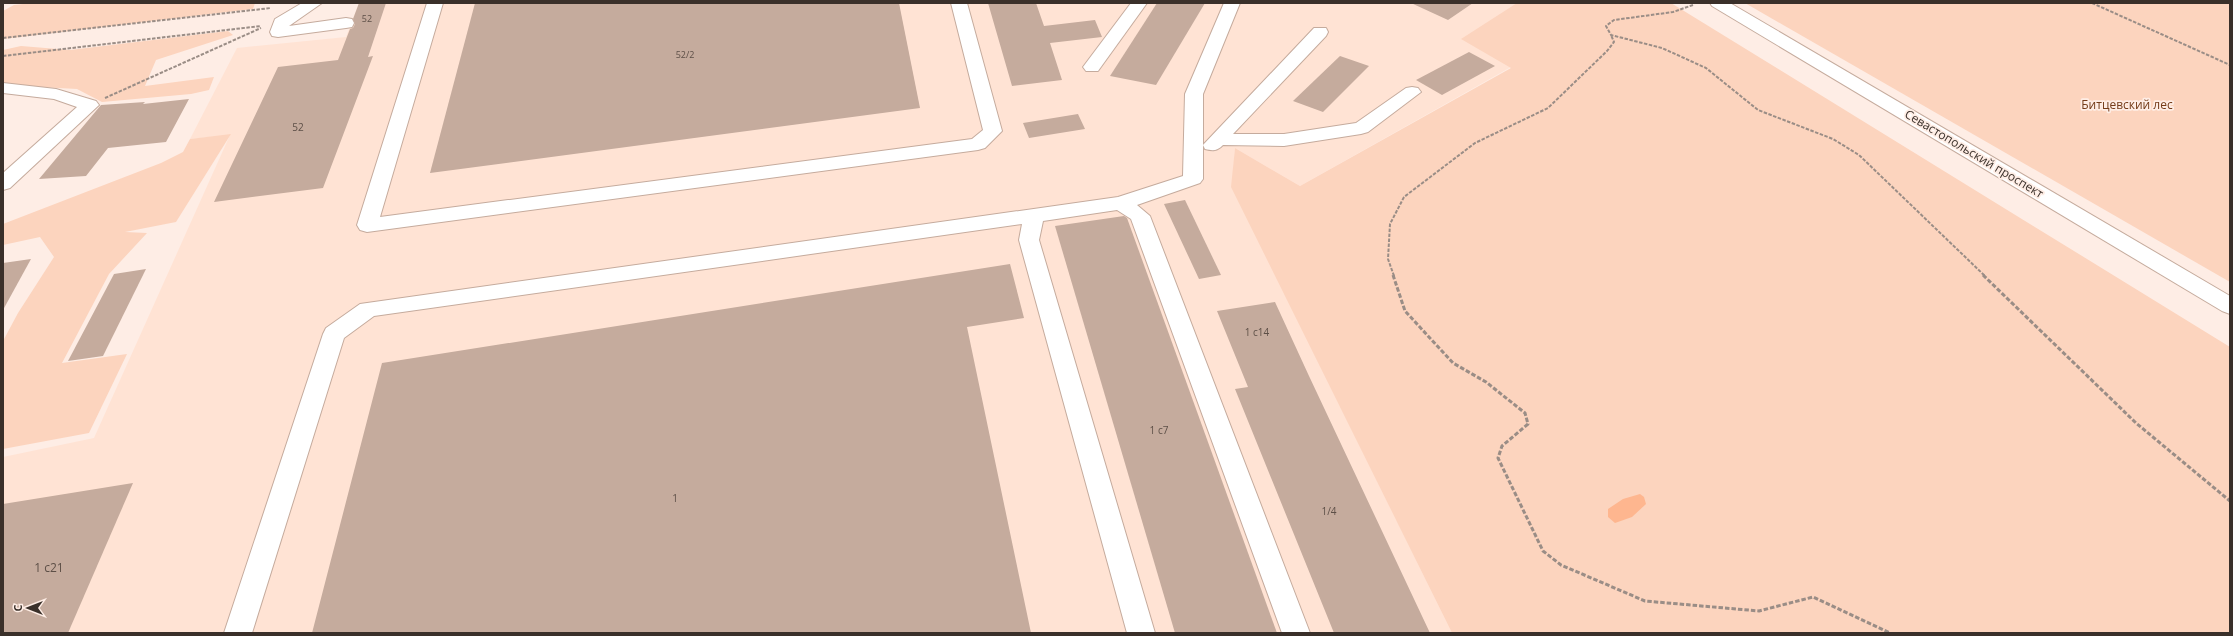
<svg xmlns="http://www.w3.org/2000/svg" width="2233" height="636" viewBox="0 0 2233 636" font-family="'Open Sans',sans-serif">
  <rect width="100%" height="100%" fill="#feede5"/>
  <path fill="#ffe3d4" d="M 359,3 L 1517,3 L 1516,5 L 1511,67 L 1300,186 L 1235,148 L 1232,187 L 1452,633 L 3,633 L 3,457 L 94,438 L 230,135 L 190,139 L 237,48 L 346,37 Z"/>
  <g fill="#fcd4be">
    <path d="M 32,3 L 255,3 L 253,9 L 3,39 L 3,11 L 14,5 Z"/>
    <path d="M 1517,3 L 1671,3 L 2230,347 L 2230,633 L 1452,633 L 1231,187 L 1235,148 L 1300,186 L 1511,68 L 1461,39 Z"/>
    <path d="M 1745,3 L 2230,3 L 2230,282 Z"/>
    <path d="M 228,31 L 233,35 L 156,60 L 145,86 L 214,77 L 209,90 L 191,94 L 102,102 L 77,89 L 3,85 L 3,50 L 21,46 L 70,50 Z"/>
    <path d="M 231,134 L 176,222 L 125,232 L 147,233 L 109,274 L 62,363 L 127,354 L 89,433 L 3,449 L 3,341 L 18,313 L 54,257 L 40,237 L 3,245 L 3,224 L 161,163 L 183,152 L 190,139 Z"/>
  </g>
  <path fill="#feb68f" d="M 1640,494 L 1644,497 L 1646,504 L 1632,517 L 1615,523 L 1608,517 L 1608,509 L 1623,499 Z"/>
  <g fill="#c5ab9d">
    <path d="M 359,3 L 386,3 L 368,57 L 373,56 L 323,188 L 214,202 L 278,67 L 338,60 L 350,29 L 353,28 L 355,24 L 353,19 Z"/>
    <path d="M 475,3 L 899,3 L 920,108 L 430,173 Z"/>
    <path d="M 988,3 L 1036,3 L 1044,26 L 1095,20 L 1102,37 L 1050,43 L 1062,80 L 1012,86 Z"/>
    <path d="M 1157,3 L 1205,3 L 1156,85 L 1110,76 Z"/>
    <path d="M 1411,3 L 1473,3 L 1448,20 Z"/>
    <path d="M 1469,52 L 1495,66 L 1442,95 L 1416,80 Z"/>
    <path d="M 1340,56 L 1369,66 L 1323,112 L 1293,101 Z"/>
    <path d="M 189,99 L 166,142 L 108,148 L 86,176 L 39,179 L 101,105 L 145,102 L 143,104 Z"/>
    <path d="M 1078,114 L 1085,129 L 1029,138 L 1023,123 Z"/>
    <path d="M 1185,200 L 1221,275 L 1199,279 L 1164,204 Z"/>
    <path d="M 1124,216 L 1127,218 L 1277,633 L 1175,633 L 1055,226 Z"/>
    <path d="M 31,259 L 3,310 L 3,263 Z"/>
    <path d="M 1010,264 L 1024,318 L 967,327 L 1031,633 L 312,633 L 382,363 Z"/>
    <path d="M 146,269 L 103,356 L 68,361 L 114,274 Z"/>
    <path d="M 1275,302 L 1309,376 L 1430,633 L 1334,633 L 1235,389 L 1248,387 L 1217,311 Z"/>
    <path d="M 133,483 L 68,633 L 3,633 L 3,504 Z"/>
  </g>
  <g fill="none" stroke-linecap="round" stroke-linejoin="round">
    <defs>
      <g id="minor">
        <path d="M 302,3 L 322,3 L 289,26 L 346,18 L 352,19 L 354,23 L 352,27 L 346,28 L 278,37 L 272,36 L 270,32 L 275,19 Z"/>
        <path d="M 427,3 L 443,3 L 380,217 L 972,139 L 983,130 L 951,3 L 967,3 L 1002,131 L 985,148 L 978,150 L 367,232 L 360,230 L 357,225 Z"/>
        <path d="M 1131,3 L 1147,3 L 1098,71 L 1086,71 L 1083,67 Z"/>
        <path d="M 1224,3 L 1240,3 L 1203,94 L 1203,145 L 1314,28 L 1326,28 L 1328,32 L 1326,36 L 1233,134 L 1284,134 L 1356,123 L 1406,88 L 1412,87 L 1418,88 L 1421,92 L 1368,132 L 1361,134 L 1284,146 L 1223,145 C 1217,151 1213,151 1205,149 L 1203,145 L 1203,179 L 1200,183 L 1137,205 L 1150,216 L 1310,633 L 1282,633 L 1131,219 L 1117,210 L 1043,221 L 1039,240 L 1155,633 L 1127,633 L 1019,240 L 1022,224 L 374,316 L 344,338 L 252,633 L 224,633 L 323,334 L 326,328 L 360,304 L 1118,197 L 1183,176 L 1185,94 Z"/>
        <path d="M 3,83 L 56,89 L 96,101 L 99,105 L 10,188 L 3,190 L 3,173 L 77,107 L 54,99 L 3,93 Z"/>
      </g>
      <path id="major" d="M 1710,3 L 1730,3 L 2230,296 L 2230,314 L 2222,311 L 1712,6 Z"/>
    </defs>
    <use href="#minor" stroke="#c5ab9d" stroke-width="2"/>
    <use href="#major" stroke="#c5ab9d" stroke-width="2"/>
    <g stroke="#9a8d86" stroke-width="2" stroke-dasharray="3.5 1.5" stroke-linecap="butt">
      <path d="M 2092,3 L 2230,65"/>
      <path d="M 1693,5 L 1673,12 L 1614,20 L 1606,26 L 1611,35 L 1662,48 L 1706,68 L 1758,110 L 1833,139 L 1859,155 L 1985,276"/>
      <path d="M 3,38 L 271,8"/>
      <path d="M 3,56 L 261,26"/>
      <path d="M 105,98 L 261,28"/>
      <path d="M 1394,276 L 1388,259 L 1390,224 L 1404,197 L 1475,143 L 1548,108 L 1607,51 L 1614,42 L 1611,35"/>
    </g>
    <g stroke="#9a8d86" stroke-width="3" stroke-dasharray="4.5 2" stroke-linecap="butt">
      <path d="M 1393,275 L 1405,311 L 1453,363 L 1486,382 L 1525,413 L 1528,424 L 1502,446 L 1498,458 L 1543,551 L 1561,565 L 1645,601 L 1759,611 L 1813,597 L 1890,633"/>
      <path d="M 1983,275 L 2136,423 L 2230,501"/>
    </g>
    <use href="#minor" fill="#fff" fill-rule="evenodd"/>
    <use href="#major" fill="#fff" fill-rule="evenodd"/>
  </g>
  <g text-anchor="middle" stroke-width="3.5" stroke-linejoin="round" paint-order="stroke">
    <g font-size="9" fill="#5d4f47">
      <text x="367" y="22">52</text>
      <text x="685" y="58">52/2</text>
    </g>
    <g font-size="10" fill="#5d4f47">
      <text x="298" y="131">52</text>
      <text x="1257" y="336">1 с14</text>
      <text x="1159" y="434">1 с7</text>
      <text x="675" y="502">1</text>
      <text x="1329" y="515">1/4</text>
    </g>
    <g font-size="12" fill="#743b18" stroke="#feede5">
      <text x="2127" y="109">Битцевский лес</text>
    </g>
    <g font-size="12" fill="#3a302a" stroke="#feede5">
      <text transform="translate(1974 154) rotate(31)" y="4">Севастопольский проспект</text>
    </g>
    <g font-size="12" fill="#5d4f47">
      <text x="49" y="572">1 с21</text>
    </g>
  </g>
  <rect width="2233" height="636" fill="none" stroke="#3a302a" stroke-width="8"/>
  <g transform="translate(28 608) rotate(270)" stroke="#feede5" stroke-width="3" paint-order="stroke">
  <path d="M0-3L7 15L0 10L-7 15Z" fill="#3a302a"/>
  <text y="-6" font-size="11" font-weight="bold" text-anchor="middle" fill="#3a302a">С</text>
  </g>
</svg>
